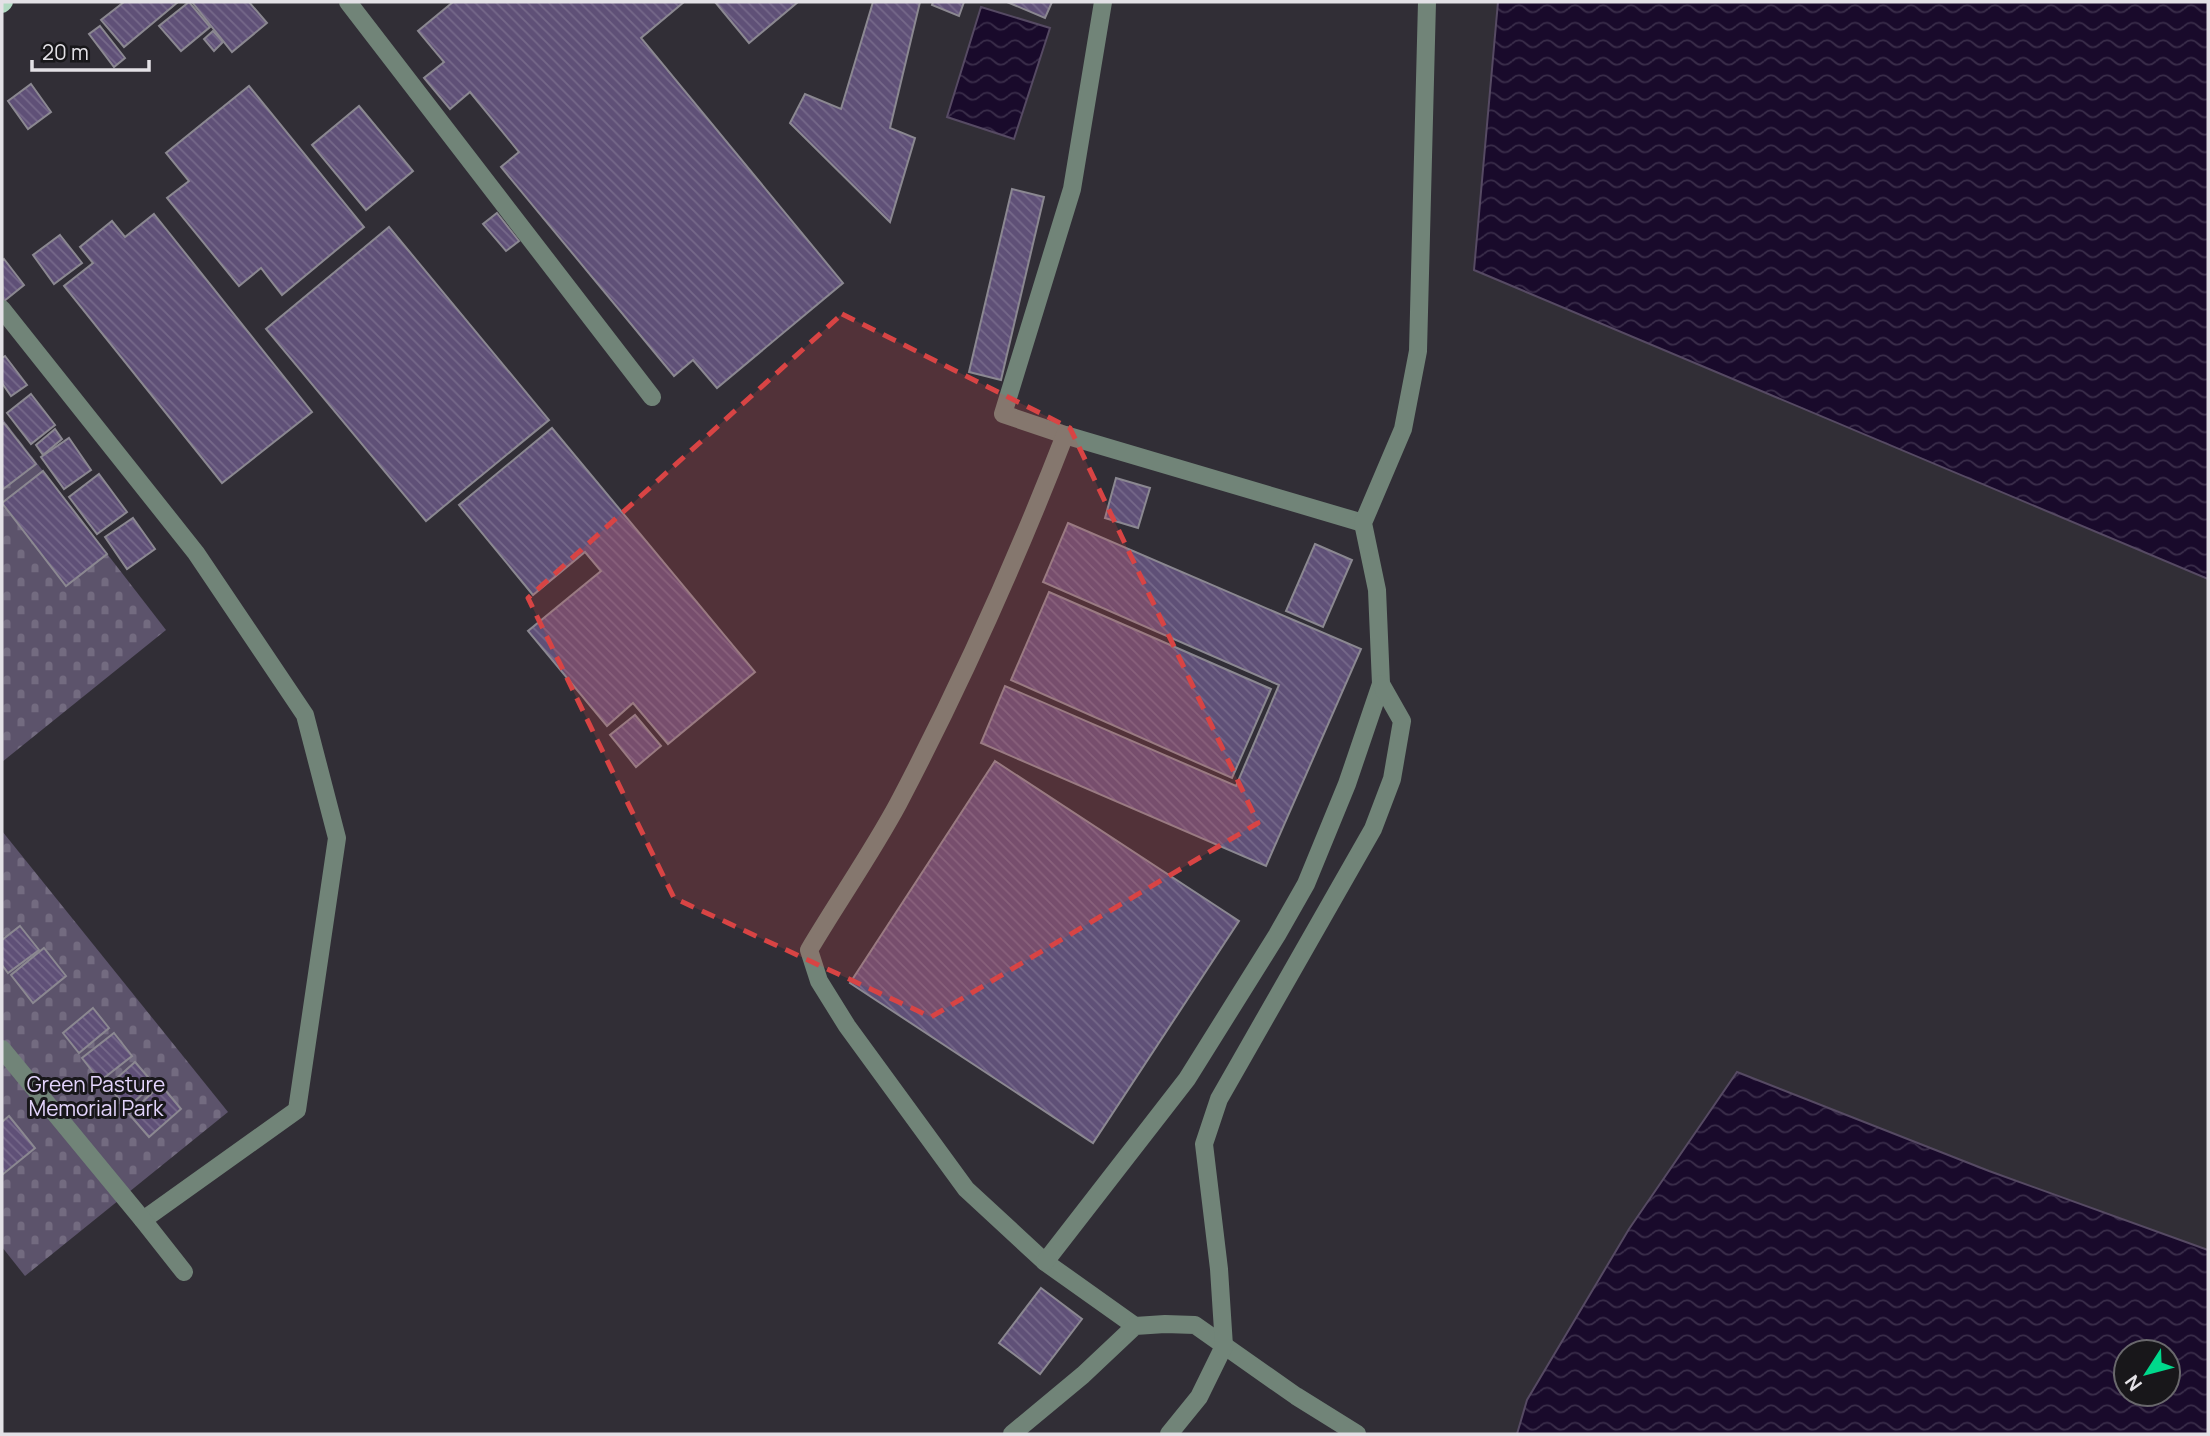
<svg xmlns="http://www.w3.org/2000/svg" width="2210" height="1436" viewBox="0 0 2210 1436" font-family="Manrope,sans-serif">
  <defs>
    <pattern id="cemetery-stones" width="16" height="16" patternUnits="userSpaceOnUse" patternTransform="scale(1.75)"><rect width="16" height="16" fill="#5c536b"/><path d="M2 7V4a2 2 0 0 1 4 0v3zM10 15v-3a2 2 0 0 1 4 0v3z" fill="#736b80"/></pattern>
    <pattern id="water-waves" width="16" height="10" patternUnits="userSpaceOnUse" patternTransform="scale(1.75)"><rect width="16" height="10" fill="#190a2b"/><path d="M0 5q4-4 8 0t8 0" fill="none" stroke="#3a2d4a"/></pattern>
    <pattern id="building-back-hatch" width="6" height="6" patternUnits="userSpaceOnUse" patternTransform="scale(1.75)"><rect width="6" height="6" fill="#5f5077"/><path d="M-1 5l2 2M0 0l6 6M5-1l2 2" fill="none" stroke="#76698a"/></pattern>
  </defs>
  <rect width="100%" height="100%" fill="#312e36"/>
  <g fill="url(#cemetery-stones)">
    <path d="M 2,418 L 166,630 L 2,762 Z"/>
    <path d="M 2,831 L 228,1112 L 25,1276 L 2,1247 Z"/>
  </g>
  <g fill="url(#water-waves)" stroke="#564a63" stroke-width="2" fill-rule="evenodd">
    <path d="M 1498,2 L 2208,2 L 2208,579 L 1474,270 Z"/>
    <path d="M 981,7 L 1050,28 L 1014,139 L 947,117 Z"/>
    <path d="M 1737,1072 L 1989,1171 L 2208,1250 L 2208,1434 L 1517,1434 L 1527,1400 L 1629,1229 ZM 2126,1352 L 2168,1352 L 2168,1394 L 2126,1394 Z"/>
  </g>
  <g fill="url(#building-back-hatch)" stroke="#8b8891" stroke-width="2">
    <path d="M 124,2 L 178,2 L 124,47 L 101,20 Z"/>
    <path d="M 189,2 L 210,27 L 181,51 L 159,26 Z"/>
    <path d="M 192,2 L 249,2 L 267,23 L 232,52 Z"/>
    <path d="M 453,2 L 684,2 L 641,38 L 843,283 L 717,388 L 693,360 L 674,376 L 501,167 L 519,152 L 470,92 L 450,109 L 424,78 L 444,62 L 418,31 Z"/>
    <path d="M 715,2 L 798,2 L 749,43 Z"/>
    <path d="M 873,2 L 920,2 L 890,128 L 915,138 L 890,222 L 790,123 L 805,94 L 841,109 Z"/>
    <path d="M 933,2 L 964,2 L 959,16 L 932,5 Z"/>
    <path d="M 1007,2 L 1052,2 L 1045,18 Z"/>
    <path d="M 100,26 L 125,58 L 114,67 L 89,34 Z"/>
    <path d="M 213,31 L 223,42 L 214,51 L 204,39 Z"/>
    <path d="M 31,84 L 51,112 L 28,129 L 8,101 Z"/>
    <path d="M 249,86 L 364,227 L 282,295 L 261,268 L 239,286 L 167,198 L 189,181 L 166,153 Z"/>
    <path d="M 359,106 L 413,171 L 366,210 L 312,145 Z"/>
    <path d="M 1012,189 L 1044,197 L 1001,380 L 969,372 Z"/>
    <path d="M 497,213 L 519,241 L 506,251 L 483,224 Z"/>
    <path d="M 154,214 L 312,412 L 222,483 L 64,286 L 93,263 L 80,247 L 112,221 L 125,237 Z"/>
    <path d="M 389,227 L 549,420 L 426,521 L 266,329 Z"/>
    <path d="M 60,235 L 82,263 L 54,284 L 33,255 Z"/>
    <path d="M 4,259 L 24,285 L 3,302 L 2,261 Z"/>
    <path d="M 5,356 L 27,385 L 11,396 L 2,383 L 2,358 Z"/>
    <path d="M 31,394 L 55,425 L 31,444 L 7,413 Z"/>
    <path d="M 4,423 L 36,464 L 2,490 L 2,424 Z"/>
    <path d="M 552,428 L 755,672 L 668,744 L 633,703 L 607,726 L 528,631 L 601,571 L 585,552 L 533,595 L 459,505 Z"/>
    <path d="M 55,429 L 62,439 L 43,455 L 36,445 Z"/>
    <path d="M 69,438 L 91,470 L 64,489 L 41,457 Z"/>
    <path d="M 43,471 L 107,554 L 66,586 L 2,503 Z"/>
    <path d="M 99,474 L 127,512 L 97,534 L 69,497 Z"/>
    <path d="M 1116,478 L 1150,488 L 1138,528 L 1105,518 Z"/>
    <path d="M 133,518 L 155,549 L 127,569 L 105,537 Z"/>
    <path d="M 1068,523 L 1361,649 L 1266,866 L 981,743 L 1005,686 L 1236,786 L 1279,685 L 1043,582 Z"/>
    <path d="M 1315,544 L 1352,560 L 1323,627 L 1286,611 Z"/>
    <path d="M 1049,592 L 1271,689 L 1232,778 L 1011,680 Z"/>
    <path d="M 635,715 L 661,746 L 636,767 L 610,735 Z"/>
    <path d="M 995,761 L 1239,921 L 1093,1143 L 850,983 Z"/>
    <path d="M 20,926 L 39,950 L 8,973 L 2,965 L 2,940 Z"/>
    <path d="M 44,948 L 66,976 L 33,1003 L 11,975 Z"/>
    <path d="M 93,1008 L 109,1028 L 79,1053 L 63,1033 Z"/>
    <path d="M 114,1033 L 132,1056 L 100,1081 L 82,1058 Z"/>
    <path d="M 135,1062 L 154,1084 L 127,1108 L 108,1086 Z"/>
    <path d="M 161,1085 L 181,1109 L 149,1137 L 129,1114 Z"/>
    <path d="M 9,1116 L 35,1148 L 2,1175 L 2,1122 Z"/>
    <path d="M 1041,1288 L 1082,1319 L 1040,1374 L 999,1343 Z"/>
  </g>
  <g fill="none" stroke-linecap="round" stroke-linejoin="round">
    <g stroke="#718478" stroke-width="18">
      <path d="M 348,2 L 652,397"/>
      <path d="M 1103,2 L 1072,189 L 1003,414 L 1065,435 L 1363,523"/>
      <path d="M 2,309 L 196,553 L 305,715 L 337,838 L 297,1110 L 143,1220"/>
      <path d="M 1065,435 C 1016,561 961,684 898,804 C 871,854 838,901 809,950 L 819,981 L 847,1026 L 966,1189 L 1045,1262 L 1135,1326"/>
      <path d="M 2,1049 L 143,1220 L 184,1272"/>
      <path d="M 1045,1262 L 1187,1079 L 1277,935 L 1306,884 L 1347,784 L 1381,684 L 1377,590 L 1363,523 L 1403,429 L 1418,351 L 1427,2"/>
      <path d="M 1012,1434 L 1083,1375 L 1135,1326 L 1165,1324 L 1195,1325 L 1296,1396 L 1357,1434"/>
      <path d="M 1169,1434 L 1199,1397 L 1224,1346 L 1219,1269 L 1204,1144 L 1219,1099 L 1373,829 L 1392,779 L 1402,721 L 1381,684"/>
    </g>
    <path stroke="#b0d9c1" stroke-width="18" d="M 2,4 L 4,2"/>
  </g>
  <path fill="#d84444" fill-opacity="0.2" stroke="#d84444" stroke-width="5" stroke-dasharray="14 9" stroke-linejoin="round" d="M 842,314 L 1070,428 L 1258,823 L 931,1017 L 674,898 L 528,598 Z"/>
  <g text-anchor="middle" stroke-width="6" stroke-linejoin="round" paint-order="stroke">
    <g font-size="21" fill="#e3d4fc" stroke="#18171a">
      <text x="96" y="1092">Green Pasture<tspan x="96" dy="24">Memorial Park</tspan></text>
    </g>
  </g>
  <rect width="2210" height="1436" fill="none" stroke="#e3e1e6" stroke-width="7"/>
  <g transform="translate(2147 1373) rotate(234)"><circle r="33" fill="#18171a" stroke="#69686c" stroke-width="2"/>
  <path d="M0-5L12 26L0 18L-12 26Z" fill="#00d98c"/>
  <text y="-10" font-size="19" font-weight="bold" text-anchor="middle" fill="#e3e1e6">N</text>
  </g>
  <path d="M32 60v10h117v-10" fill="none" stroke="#e3e1e6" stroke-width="3.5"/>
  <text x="42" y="60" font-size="21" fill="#e3e1e6" stroke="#18171a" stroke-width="5" paint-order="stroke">20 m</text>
</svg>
